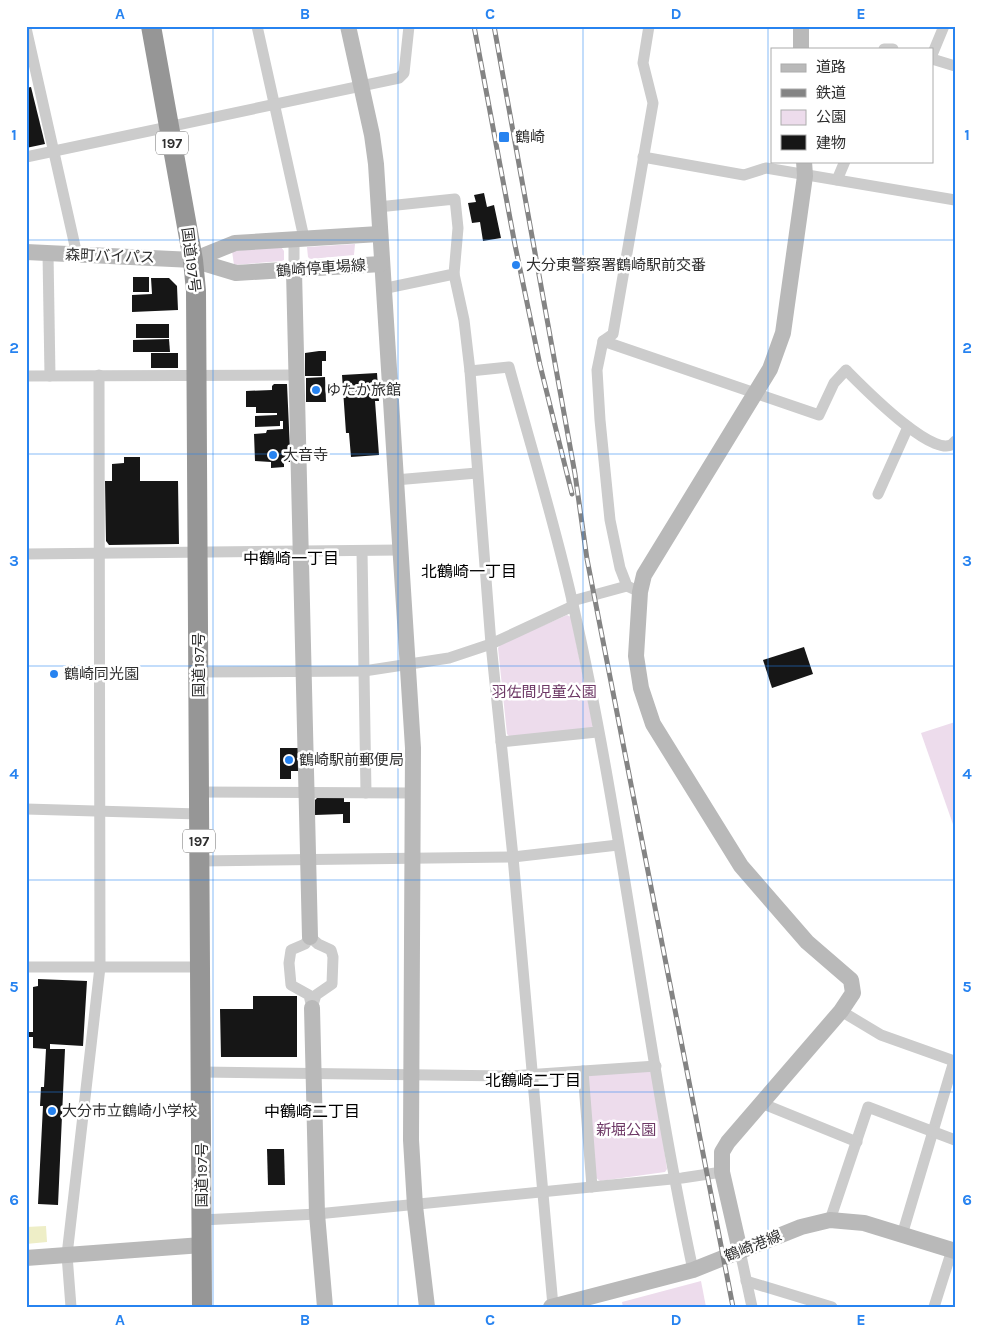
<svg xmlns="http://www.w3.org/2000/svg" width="981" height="1333" viewBox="0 0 981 1333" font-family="Karla,'Noto Sans JP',sans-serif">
  <rect width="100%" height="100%" fill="#fff"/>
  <g fill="#eddcec">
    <path d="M 355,244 L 354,255 L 310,259 L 308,257 L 307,247 Z"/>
    <path d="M 281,247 L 284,251 L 284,260 L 282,261 L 234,265 L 232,251 Z"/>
    <path d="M 567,615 L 571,617 L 593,726 L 589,731 L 511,738 L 507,734 L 498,648 L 501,644 Z"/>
    <path d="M 955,722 L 955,830 L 921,733 Z"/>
    <path d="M 648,1071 L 653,1073 L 667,1169 L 665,1172 L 600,1181 L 595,1177 L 586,1080 L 590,1075 Z"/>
    <path d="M 701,1281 L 706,1307 L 623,1307 L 622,1302 Z"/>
  </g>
  <path fill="#eeeec7" d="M 46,1226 L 47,1242 L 26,1244 L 26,1227 Z"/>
  <g fill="#161616">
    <path d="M 31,87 L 45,144 L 26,148 L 26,88 Z"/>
    <path d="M 484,193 L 487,207 L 494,205 L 501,238 L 483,241 L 480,222 L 472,223 L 468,203 L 476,202 L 474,195 Z"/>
    <rect x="133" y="277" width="16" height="15"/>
    <path d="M 151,278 L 169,278 L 177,286 L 178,310 L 132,312 L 132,295 L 152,294 Z"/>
    <rect x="136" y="324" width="33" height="14"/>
    <path d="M 169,339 L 170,352 L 133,352 L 133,340 Z"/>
    <path d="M 319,351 L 326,351 L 326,361 L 322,361 L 322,376 L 305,376 L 305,353 Z"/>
    <rect x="151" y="353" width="27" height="15"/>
    <path d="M 377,373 L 379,401 L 375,401 L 379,455 L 351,457 L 349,433 L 346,433 L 342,375 Z"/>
    <path d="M 325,377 L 326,402 L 306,402 L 306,378 Z"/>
    <path d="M 274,384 L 287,384 L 290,450 L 290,462 L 284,462 L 284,467 L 271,468 L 271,462 L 255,461 L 254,434 L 266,433 L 267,430 L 283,429 L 283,421 L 280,421 L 280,426 L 255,427 L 255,416 L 277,415 L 277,413 L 256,413 L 256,407 L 246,407 L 246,391 L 272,390 L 272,386 Z"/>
    <path d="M 124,457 L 140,457 L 140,481 L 178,481 L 179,544 L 109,545 L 106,541 L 105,481 L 112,481 L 112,464 L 124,463 Z"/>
    <path d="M 804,647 L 813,674 L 772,688 L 763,660 Z"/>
    <path d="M 280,748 L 299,748 L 299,771 L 291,771 L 291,779 L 280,779 Z"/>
    <path d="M 318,797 L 344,797 L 344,802 L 350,802 L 350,823 L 343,823 L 343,814 L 315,815 L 315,800 Z"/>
    <path d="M 38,979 L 87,981 L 83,1046 L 50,1044 L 50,1049 L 65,1049 L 58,1205 L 38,1204 L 43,1106 L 40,1106 L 41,1087 L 44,1087 L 46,1049 L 33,1048 L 33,1037 L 26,1037 L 26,1032 L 33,1032 L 33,987 L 38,986 Z"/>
    <path d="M 253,996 L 297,996 L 297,1057 L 221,1057 L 220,1009 L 253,1009 Z"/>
    <path d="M 267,1149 L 284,1149 L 285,1185 L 268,1185 Z"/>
  </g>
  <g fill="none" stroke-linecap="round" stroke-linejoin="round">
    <g stroke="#ccc" stroke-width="11">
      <path d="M 257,26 L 304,238"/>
      <path d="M 26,28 L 77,255"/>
      <path d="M 884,49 L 893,49"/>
      <path d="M 932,55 L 944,26"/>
      <path d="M 932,59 L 955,66"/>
      <path d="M 26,157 L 399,78 L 404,73 L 409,26"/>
      <path d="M 643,157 L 744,175 L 766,168 L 955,200"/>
      <path d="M 837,180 L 845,161"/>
      <path d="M 378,207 L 455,199 L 458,228 L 454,274 L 382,289"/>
      <path d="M 294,239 L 294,271"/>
      <path d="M 48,253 L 50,376"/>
      <path d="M 454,274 L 464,320 L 470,371 L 491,644 L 513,857 L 553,1306"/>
      <path d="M 603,341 L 819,415 L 834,383 L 846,370 C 859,383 940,467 955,441"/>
      <path d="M 470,371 L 509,367 C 531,447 556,527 574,609 C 623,827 646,1051 693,1270"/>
      <path d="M 26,376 L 297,375"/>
      <path d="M 395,480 L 477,473"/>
      <path d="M 878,494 L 908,427"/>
      <path d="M 362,551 L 366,793"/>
      <path d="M 26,554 L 400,550"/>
      <path d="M 640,592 L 627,586 L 620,568 L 610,520 L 600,420 L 597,370 L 603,341 L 613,334 L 653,103 L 643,63 L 649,26"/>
      <path d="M 572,601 L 627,586"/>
      <path d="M 199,672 L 364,671 L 449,658 L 491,644 L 573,606"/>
      <path d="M 501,742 L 597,732"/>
      <path d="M 199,792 L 413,793"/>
      <path d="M 26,809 L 199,814"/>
      <path d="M 200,861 L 513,857 L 618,845"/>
      <path d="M 310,937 L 318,944 L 331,950 L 333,957 L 332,984 L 316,995 L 312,1008 L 309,995 L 291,985 L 289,963 L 291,950 L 305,944 Z"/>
      <path d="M 26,967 L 201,967"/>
      <path d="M 841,1011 L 881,1035 L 954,1061 L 902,1235"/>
      <path d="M 583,1071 L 592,1187"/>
      <path d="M 202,1072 L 511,1076 L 656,1066"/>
      <path d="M 761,1103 L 857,1142"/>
      <path d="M 202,1220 L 317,1214 L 682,1178 L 722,1172"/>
      <path d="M 830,1220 L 868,1107 L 955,1140"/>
      <path d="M 740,1251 L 752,1307"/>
      <path d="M 746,1281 L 832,1307"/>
      <path d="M 71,1307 L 67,1255 L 100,967 L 99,375"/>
      <path d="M 934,1307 L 952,1250"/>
    </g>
    <g stroke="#b9b9b9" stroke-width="16">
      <path d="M 348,26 L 372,135 L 376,164 L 413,748 L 411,1140 L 415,1206 L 427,1307"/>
      <path d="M 801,26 L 801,49"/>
      <path d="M 26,252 L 193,260 L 236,273 L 381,264"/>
      <path d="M 193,260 L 235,243 L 379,234"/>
      <path d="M 294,271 L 310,937"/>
      <path d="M 312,1008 L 317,1214 L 325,1307"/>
      <path d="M 740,1251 L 722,1172 L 722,1152 L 728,1142 L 841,1011 L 853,993 L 851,980 L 807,942 L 741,866 L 653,724 L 641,688 L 636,656 L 640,592 L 644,575 L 770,369 L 783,333 L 805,176 L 804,161"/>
      <path d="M 26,1258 L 202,1245"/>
      <path d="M 551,1307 L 693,1270 L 801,1227 L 830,1220 L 864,1223 L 955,1251"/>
    </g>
    <path stroke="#969696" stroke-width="20" d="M 151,26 L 193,260 L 196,291 L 202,1307"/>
    <defs>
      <g id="rail">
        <path d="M 474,26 L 515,245 L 540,365 L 572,494"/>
        <path d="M 494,26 L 575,474 L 587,559 L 733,1307"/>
      </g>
    </defs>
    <use href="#rail" stroke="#848484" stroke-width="5"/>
    <use href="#rail" stroke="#fff" stroke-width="3" stroke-dasharray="9" stroke-linecap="butt"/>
  </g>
  <path fill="none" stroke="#2783f0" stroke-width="1" stroke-opacity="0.55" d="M 213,26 L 213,1307M 398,26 L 398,1307M 583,26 L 583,1307M 768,26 L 768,1307M 26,240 L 955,240M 26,454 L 955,454M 26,666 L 955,666M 26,880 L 955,880M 26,1092 L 955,1092"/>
  <g fill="#2783f0" stroke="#fff" stroke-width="2">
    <rect x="498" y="131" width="12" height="12" rx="2.5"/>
    <circle cx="516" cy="265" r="5"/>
    <circle cx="316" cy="390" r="5"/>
    <circle cx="273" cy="455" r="5"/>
    <circle cx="54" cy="674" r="5"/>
    <circle cx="289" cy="760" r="5"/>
    <circle cx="52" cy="1111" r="5"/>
  </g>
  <g text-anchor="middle" stroke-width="5" stroke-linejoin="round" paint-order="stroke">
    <g fill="#fff" stroke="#6d6d6d" stroke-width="1">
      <rect x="156" y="131.5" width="32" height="23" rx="4"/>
      <rect x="183" y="829.5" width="32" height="23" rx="4"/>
    </g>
    <g font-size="14" font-weight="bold" fill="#2f2f2f">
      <text x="172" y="148">197</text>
      <text x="199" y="846">197</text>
    </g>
    <g font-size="15" fill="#2f2f2f" stroke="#fff" text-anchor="start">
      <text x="515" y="142">鶴崎</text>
      <text x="526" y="270">大分東警察署鶴崎駅前交番</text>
      <text x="326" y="395">ゆたか旅館</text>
      <text x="283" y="460">大音寺</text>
      <text x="64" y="679">鶴崎同光園</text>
      <text x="299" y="765">鶴崎駅前郵便局</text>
      <text x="62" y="1116">大分市立鶴崎小学校</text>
    </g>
    <g font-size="15" fill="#2f2f2f" stroke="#fff">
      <text transform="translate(110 256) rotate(2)" y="5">森町バイパス</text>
      <text transform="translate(191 260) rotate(83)" y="5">国道197号</text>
      <text transform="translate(321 268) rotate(-4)" y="5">鶴崎停車場線</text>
      <text transform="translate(199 665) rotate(-90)" y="5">国道197号</text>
      <text transform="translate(202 1175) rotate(-90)" y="5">国道197号</text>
      <text transform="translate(753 1246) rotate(-22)" y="5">鶴崎港線</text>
    </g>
    <g font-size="15" fill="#6e3966" stroke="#fff">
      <text x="544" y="697">羽佐間児童公園</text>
      <text x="626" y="1135">新堀公園</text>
    </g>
    <g font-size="16" fill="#000" stroke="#fff">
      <text x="291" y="564">中鶴崎一丁目</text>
      <text x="469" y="577">北鶴崎一丁目</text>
      <text x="533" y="1086">北鶴崎二丁目</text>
      <text x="312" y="1117">中鶴崎二丁目</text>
    </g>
  </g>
  <rect width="981" height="1333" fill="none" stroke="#ffffff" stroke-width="55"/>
  <rect x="771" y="48" width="162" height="115" fill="#ffffff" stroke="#acacac"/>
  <rect x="781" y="64" width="25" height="8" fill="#b9b9b9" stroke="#acacac"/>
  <text x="816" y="72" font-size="15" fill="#2f2f2f">道路</text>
  <rect x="781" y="89" width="25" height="8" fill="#848484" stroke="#acacac"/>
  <text x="816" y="98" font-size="15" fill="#2f2f2f">鉄道</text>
  <rect x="781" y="110" width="25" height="15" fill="#eddcec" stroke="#acacac"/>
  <text x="816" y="122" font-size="15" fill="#2f2f2f">公園</text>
  <rect x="781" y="135" width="25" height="15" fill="#161616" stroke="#acacac"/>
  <text x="816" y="148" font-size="15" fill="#2f2f2f">建物</text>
  <rect x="28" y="28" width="926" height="1278" fill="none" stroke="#2783f0" stroke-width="2"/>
  <g font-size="16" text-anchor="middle" font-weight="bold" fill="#2783f0">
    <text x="120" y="19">A</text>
    <text x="305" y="19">B</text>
    <text x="490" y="19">C</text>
    <text x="676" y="19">D</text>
    <text x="861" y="19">E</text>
    <text x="14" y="140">1</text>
    <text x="967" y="140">1</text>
    <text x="14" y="353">2</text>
    <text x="967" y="353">2</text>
    <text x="14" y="566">3</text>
    <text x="967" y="566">3</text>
    <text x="14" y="779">4</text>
    <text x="967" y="779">4</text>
    <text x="14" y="992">5</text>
    <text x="967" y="992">5</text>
    <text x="14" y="1205">6</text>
    <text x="967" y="1205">6</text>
    <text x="120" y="1325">A</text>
    <text x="305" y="1325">B</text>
    <text x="490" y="1325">C</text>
    <text x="676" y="1325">D</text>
    <text x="861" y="1325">E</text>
  </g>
</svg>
